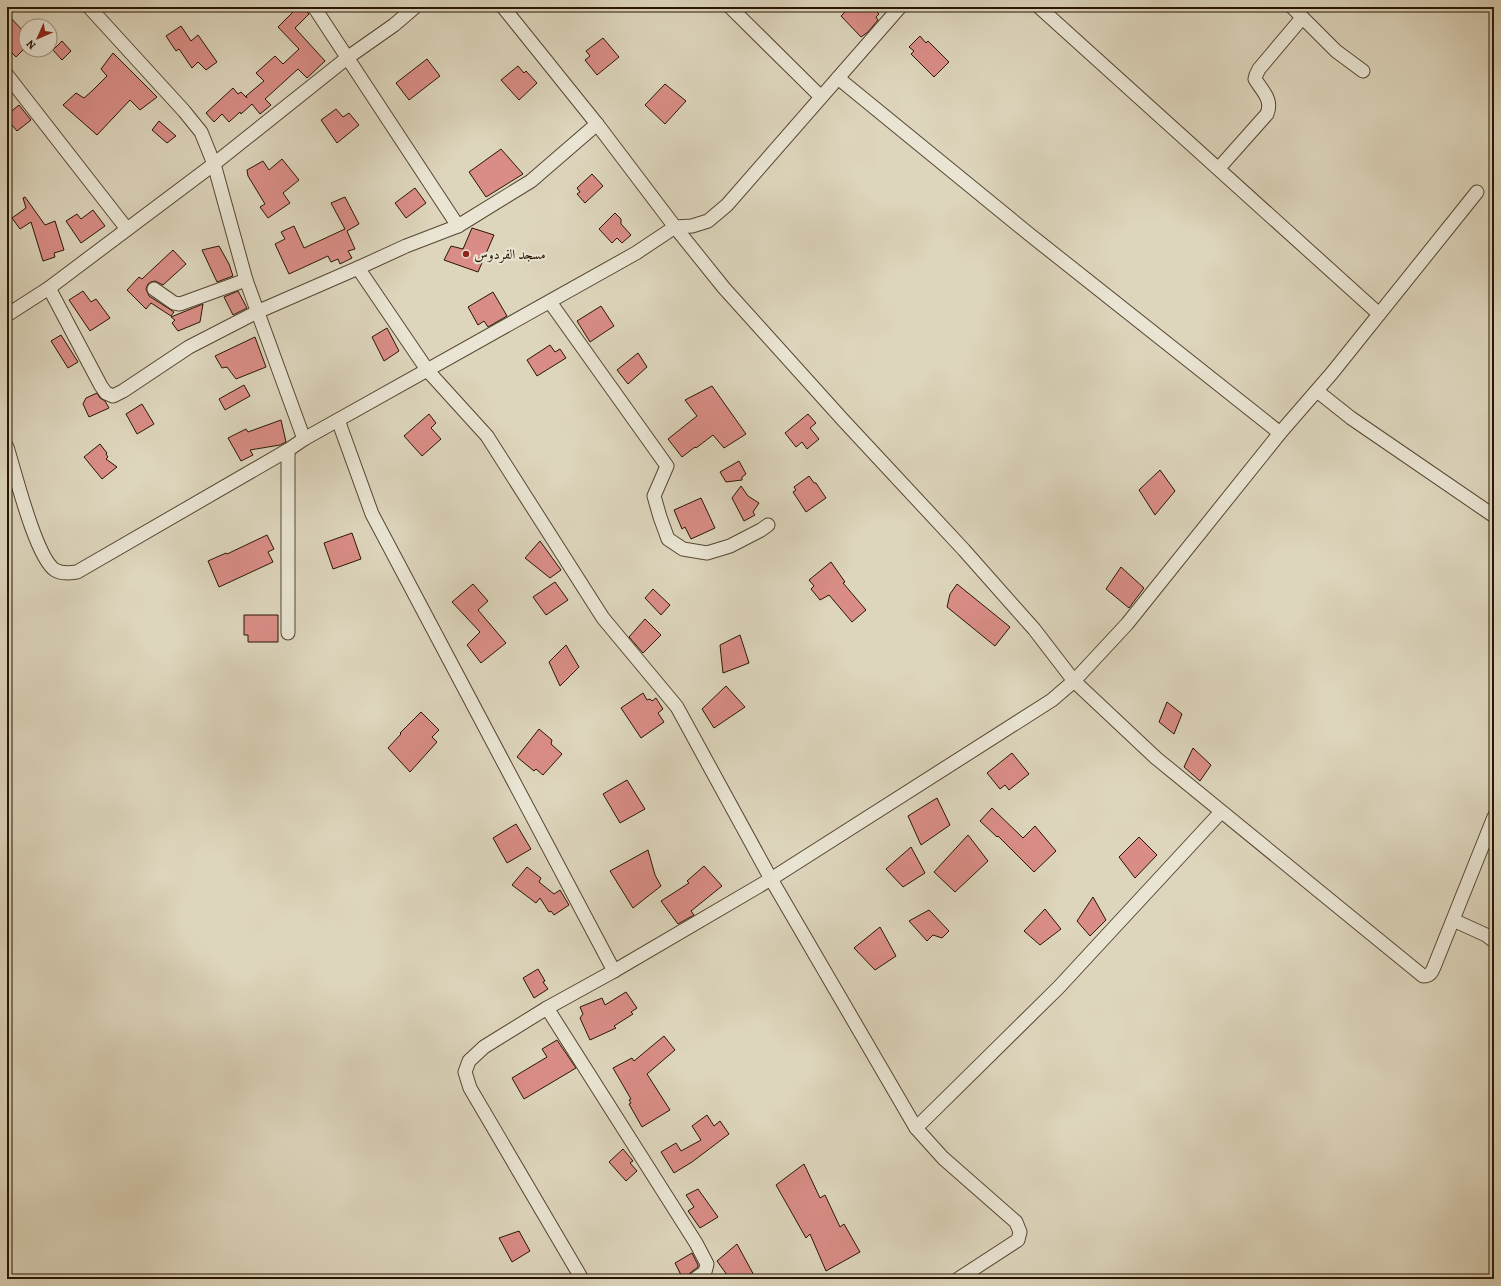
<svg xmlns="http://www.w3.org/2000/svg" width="1501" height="1286" viewBox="0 0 1501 1286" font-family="Alegreya,Amiri,serif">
  <rect width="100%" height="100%" fill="#ddd5bc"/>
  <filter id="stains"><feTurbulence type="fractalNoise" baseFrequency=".005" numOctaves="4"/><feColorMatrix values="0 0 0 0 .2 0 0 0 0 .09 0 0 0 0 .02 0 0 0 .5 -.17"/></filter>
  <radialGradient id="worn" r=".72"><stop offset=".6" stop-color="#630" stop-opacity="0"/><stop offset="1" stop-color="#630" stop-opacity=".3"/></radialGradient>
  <g fill="#d98d86" stroke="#291602">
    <path d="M 298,7 L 302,7 L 309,14 L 295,28 L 325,61 L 307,78 L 298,69 L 265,99 L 271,105 L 260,114 L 252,104 L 241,114 L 240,112 L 229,122 L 222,114 L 214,122 L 206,113 L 233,88 L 238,94 L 241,92 L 247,98 L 246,96 L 264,81 L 256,73 L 275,56 L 283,64 L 299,49 L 278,27 Z"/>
    <path d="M 850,7 L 873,7 L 879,14 L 876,17 L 878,20 L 868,32 L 861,37 L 841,16 Z"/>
    <path d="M 7,14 L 26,34 L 26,47 L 16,57 L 7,48 Z"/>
    <path d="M 181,26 L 191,41 L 198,35 L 217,62 L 206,70 L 198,62 L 192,68 L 179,49 L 176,51 L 166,36 Z"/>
    <path d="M 920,36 L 926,43 L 928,41 L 949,62 L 934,77 L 911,54 L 914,51 L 909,47 Z"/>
    <path d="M 603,38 L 619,57 L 597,75 L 585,60 L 590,56 L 586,51 Z"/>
    <path d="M 62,41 L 71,51 L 62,60 L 53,50 Z"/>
    <path d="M 113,53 L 157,97 L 140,110 L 130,100 L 97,135 L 63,105 L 76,93 L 84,98 L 93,90 L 107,76 L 101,69 Z"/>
    <path d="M 427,59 L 440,76 L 409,100 L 396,83 Z"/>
    <path d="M 518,66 L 524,73 L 526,71 L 537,83 L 519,100 L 501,80 Z"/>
    <path d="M 665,84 L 686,101 L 665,124 L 645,105 Z"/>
    <path d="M 19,105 L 31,120 L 17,131 L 7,119 L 7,115 Z"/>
    <path d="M 336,109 L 343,117 L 349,113 L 359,125 L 337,143 L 321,120 Z"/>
    <path d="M 159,121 L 176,136 L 167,143 L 152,130 Z"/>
    <path d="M 501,149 L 523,174 L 486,197 L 469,172 Z"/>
    <path d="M 282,159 L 299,180 L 283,193 L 290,203 L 268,218 L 260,207 L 265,204 L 248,176 L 247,170 L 263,161 L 269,170 Z"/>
    <path d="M 592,174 L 603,186 L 585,203 L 577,194 L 580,192 L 577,188 Z"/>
    <path d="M 415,188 L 426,203 L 406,218 L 395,203 Z"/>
    <path d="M 25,197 L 45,225 L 55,221 L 64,250 L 54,253 L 55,257 L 43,261 L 31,222 L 20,229 L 12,218 L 26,208 L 23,198 Z"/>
    <path d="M 345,197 L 359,224 L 347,231 L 355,249 L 348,251 L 352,258 L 340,264 L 338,259 L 331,262 L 328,256 L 289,274 L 275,244 L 285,239 L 281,232 L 294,226 L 304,248 L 345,229 L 331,203 Z"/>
    <path d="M 93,210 L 105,226 L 81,243 L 66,221 L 77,214 L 81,219 Z"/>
    <path d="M 615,213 L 621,219 L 621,224 L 631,235 L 622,243 L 617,238 L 612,243 L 599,229 Z"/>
    <path d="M 472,228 L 494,235 L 478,272 L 444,260 L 451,246 L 463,249 Z"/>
    <path d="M 219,246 L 229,264 L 233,276 L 217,282 L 202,250 Z"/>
    <path d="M 173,250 L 186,264 L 163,285 L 155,281 L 151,282 L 148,284 L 146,289 L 149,296 L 174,312 L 171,316 L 151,303 L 146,309 L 127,290 L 139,277 L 142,279 Z"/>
    <path d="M 83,291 L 91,302 L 96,299 L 110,318 L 90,331 L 69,300 Z"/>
    <path d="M 238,291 L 247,308 L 233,315 L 224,297 Z"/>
    <path d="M 493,292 L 507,316 L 488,327 L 484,321 L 478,325 L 468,307 Z"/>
    <path d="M 203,304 L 200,322 L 178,331 L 172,323 L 175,320 L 171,317 Z"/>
    <path d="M 601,306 L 614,326 L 590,342 L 577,321 Z"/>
    <path d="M 387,328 L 399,351 L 384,361 L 372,337 Z"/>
    <path d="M 61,335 L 78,362 L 68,368 L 51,341 Z"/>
    <path d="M 255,337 L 266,367 L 236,379 L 227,367 L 222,368 L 215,356 Z"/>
    <path d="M 550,345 L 555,352 L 560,349 L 566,358 L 537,376 L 527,360 Z"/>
    <path d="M 638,353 L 647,367 L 628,384 L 617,370 Z"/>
    <path d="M 244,385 L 250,396 L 225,410 L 219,399 Z"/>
    <path d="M 712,386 L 746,434 L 724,448 L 713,435 L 696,448 L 695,447 L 682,457 L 668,439 L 697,416 L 685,400 Z"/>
    <path d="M 97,393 L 100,398 L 105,401 L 109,408 L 89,417 L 83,404 L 86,398 Z"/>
    <path d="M 142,404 L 154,424 L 137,434 L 126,414 Z"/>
    <path d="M 429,414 L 436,423 L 431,428 L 441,439 L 422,456 L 404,436 Z"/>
    <path d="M 808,414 L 816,423 L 810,428 L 819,439 L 807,449 L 802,442 L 796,447 L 785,433 Z"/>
    <path d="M 281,420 L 286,442 L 280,445 L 250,450 L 253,455 L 241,461 L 228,438 L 246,429 L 248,432 Z"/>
    <path d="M 100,444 L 107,453 L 106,454 L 108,457 L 106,459 L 117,467 L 102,479 L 84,457 Z"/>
    <path d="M 739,461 L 746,474 L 742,477 L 742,480 L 726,482 L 720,472 Z"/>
    <path d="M 1160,470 L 1175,491 L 1155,515 L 1139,490 Z"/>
    <path d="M 809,476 L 814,483 L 816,483 L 826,498 L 806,512 L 793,492 L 796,490 L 794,487 Z"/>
    <path d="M 741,486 L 748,496 L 759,503 L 753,512 L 755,515 L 744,521 L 732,498 Z"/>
    <path d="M 701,498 L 715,528 L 691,539 L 685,527 L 682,529 L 674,510 Z"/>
    <path d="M 352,533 L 361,559 L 333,569 L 324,543 Z"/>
    <path d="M 267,535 L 274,549 L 268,552 L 273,562 L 219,587 L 208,561 L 226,553 L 227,554 Z"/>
    <path d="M 540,541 L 561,570 L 550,578 L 525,558 Z"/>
    <path d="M 831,562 L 845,582 L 843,583 L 866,610 L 852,622 L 829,595 L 820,600 L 811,589 L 814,586 L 809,580 Z"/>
    <path d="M 1121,567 L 1144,588 L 1129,608 L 1106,589 Z"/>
    <path d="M 555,582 L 568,600 L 546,615 L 533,597 Z"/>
    <path d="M 473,584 L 488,601 L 478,610 L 506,643 L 481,663 L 467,645 L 480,632 L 452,602 Z"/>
    <path d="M 957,584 L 1010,627 L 995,646 L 947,607 L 950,594 Z"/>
    <path d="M 653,589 L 670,605 L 661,615 L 645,598 Z"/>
    <path d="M 244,615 L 278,615 L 278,642 L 248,642 L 248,635 L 244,635 Z"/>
    <path d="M 645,619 L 661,635 L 643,653 L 629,637 Z"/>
    <path d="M 740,635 L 749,663 L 723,673 L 720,645 Z"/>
    <path d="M 566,645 L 579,667 L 560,686 L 549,662 Z"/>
    <path d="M 726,686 L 745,707 L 714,728 L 702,709 Z"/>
    <path d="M 643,693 L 647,700 L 650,699 L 652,701 L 656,698 L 663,709 L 658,713 L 664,722 L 641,738 L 621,708 Z"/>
    <path d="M 1167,702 L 1182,714 L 1174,734 L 1159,722 Z"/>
    <path d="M 421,712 L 439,730 L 432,737 L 437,742 L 410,772 L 388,748 L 401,734 L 400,733 Z"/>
    <path d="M 539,729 L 552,740 L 551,744 L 562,754 L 543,775 L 536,769 L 534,771 L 517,757 Z"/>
    <path d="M 1193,748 L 1211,765 L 1200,781 L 1184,767 Z"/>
    <path d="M 1012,753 L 1029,774 L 1009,790 L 1005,785 L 1000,789 L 987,773 Z"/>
    <path d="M 627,780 L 645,809 L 620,823 L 603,794 Z"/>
    <path d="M 937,798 L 950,825 L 921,845 L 908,816 Z"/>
    <path d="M 992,808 L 1023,838 L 1035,826 L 1056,851 L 1034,872 L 998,836 L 997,837 L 980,821 Z"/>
    <path d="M 516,824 L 531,849 L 507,863 L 493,838 Z"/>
    <path d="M 968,835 L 988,861 L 955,892 L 934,872 Z"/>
    <path d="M 1139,837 L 1157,855 L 1135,878 L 1119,857 Z"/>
    <path d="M 911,847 L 925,873 L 903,887 L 886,869 Z"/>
    <path d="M 648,850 L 655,875 L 661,886 L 633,908 L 610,871 Z"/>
    <path d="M 704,866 L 722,886 L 691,911 L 694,915 L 678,924 L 661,901 L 689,883 L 687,881 Z"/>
    <path d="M 527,867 L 541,878 L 539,882 L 554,894 L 560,890 L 569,905 L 554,915 L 551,911 L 549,912 L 540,898 L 536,903 L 512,885 Z"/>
    <path d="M 1093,897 L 1106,920 L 1090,936 L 1077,921 Z"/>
    <path d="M 1045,909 L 1061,929 L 1040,945 L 1024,931 Z"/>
    <path d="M 929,910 L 949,931 L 942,938 L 933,935 L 927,941 L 909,921 Z"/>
    <path d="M 880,927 L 896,956 L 875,970 L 854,948 Z"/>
    <path d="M 538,969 L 545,981 L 543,982 L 548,989 L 534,998 L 523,978 Z"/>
    <path d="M 626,992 L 637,1008 L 631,1012 L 633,1014 L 614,1026 L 616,1028 L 590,1040 L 580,1018 L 583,1014 L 580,1007 L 602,998 L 605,1005 Z"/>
    <path d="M 664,1036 L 675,1050 L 647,1074 L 670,1110 L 642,1127 L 629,1104 L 631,1103 L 629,1100 L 631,1099 L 613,1068 L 632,1058 L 634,1061 Z"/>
    <path d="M 557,1040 L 576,1068 L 524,1099 L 512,1078 L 547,1057 L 542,1049 Z"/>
    <path d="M 707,1115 L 714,1126 L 720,1121 L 729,1134 L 692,1162 L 674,1173 L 661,1152 L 676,1143 L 681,1151 L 701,1140 L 692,1126 Z"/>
    <path d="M 623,1149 L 633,1161 L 630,1163 L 637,1171 L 626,1181 L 609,1162 Z"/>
    <path d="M 804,1164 L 820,1198 L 825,1195 L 840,1227 L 844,1224 L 860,1252 L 826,1271 L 810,1234 L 806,1238 L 776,1185 Z"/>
    <path d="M 698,1189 L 718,1217 L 700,1228 L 688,1211 L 694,1207 L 686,1195 Z"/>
    <path d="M 519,1231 L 530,1251 L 512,1262 L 499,1238 Z"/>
    <path d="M 737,1244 L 756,1279 L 730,1279 L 717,1261 Z"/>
    <path d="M 692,1253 L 698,1265 L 698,1267 L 690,1273 L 687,1279 L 683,1279 L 675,1263 Z"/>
  </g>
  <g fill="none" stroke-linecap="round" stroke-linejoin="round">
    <defs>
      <g id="minor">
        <path d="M 89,7 L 184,111 L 201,132 L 214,164 L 246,280 L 304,439"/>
        <path d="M 314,7 L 458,226"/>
        <path d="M 503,7 L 597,124 L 675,227 L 724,288 L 843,420 L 964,550 L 1034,629 L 1074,681 L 1052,700 L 771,879 L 614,971 L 547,1008 L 484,1047 L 469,1061 L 465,1072 L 470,1088 L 582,1279"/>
        <path d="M 730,7 L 821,97"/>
        <path d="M 1039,7 L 1379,314"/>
        <path d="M 1292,7 L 1336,51 L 1363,71"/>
        <path d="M 7,75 L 127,229"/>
        <path d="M 838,78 L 1029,234 L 1280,433"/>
        <path d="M 1219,168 L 1267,114 C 1273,99 1262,91 1255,79 L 1256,75 L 1259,69 L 1302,18"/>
        <path d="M 1477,192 L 1332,373 L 1280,433 L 1127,624 L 1074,681 L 1156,758 L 1423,976 C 1430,976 1432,972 1434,967 L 1494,817"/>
        <path d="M 358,268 L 428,371 L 487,436 L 603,618 L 677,707 L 771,879 L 916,1128 L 943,1158 L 1016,1222 L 1020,1232 L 1018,1240 L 958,1279"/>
        <path d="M 49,288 L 101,386 L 106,393 L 113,396 L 123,391 L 189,347 L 257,312 L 358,268 L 406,246 L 458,226 L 531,181 L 597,124"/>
        <path d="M 154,289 L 174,303 L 180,304 L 246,280"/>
        <path d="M 550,302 L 667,466 L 654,496 L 660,517 L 668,539 L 683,549 L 707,553 L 730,546 L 761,530 L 768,525"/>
        <path d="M 7,315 L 49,288 L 214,164 L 347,58 L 394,25 L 415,7"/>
        <path d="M 1317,391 L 1351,418 L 1494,516"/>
        <path d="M 338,420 L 372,514 L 614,971"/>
        <path d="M 7,447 C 15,472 36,558 55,570 C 62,574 70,573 77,572 L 288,450 L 304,439 L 636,253 L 675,227 L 692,226 L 708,221 L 727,205 L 900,7"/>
        <path d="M 288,633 L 288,450"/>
        <path d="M 1453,920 L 1486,935 L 1494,941"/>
        <path d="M 547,1008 L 696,1243 L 707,1264 L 705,1272 L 695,1279"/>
        <path d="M 916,1128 L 1059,987 L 1221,812"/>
      </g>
    </defs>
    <use href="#minor" stroke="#564630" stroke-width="15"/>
    <use href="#minor" stroke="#e9e4d3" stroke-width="13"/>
  </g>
  <circle fill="#8f2418" stroke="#e9e4d3" stroke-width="1.5" cx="466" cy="254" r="4"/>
  <g text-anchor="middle" stroke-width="4" stroke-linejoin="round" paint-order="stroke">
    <g font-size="14" fill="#291602" stroke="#e9e4d3" text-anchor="start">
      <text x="474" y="259">مسجد الفردوس</text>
    </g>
  </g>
  <rect width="1501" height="1286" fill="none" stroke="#ddd5bc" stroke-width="24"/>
  <rect x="8" y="8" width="1485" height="1270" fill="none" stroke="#291602" stroke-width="2"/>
  <rect x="12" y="12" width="1477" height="1262" fill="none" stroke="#291602"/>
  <g transform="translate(38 38) rotate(225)"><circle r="19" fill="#e9e4d3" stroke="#9c927f"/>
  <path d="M0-3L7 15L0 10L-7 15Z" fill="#8f2418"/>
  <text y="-6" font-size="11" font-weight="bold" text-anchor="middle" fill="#291602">N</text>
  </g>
  <rect width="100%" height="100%" filter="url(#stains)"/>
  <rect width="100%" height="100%" fill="url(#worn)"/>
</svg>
